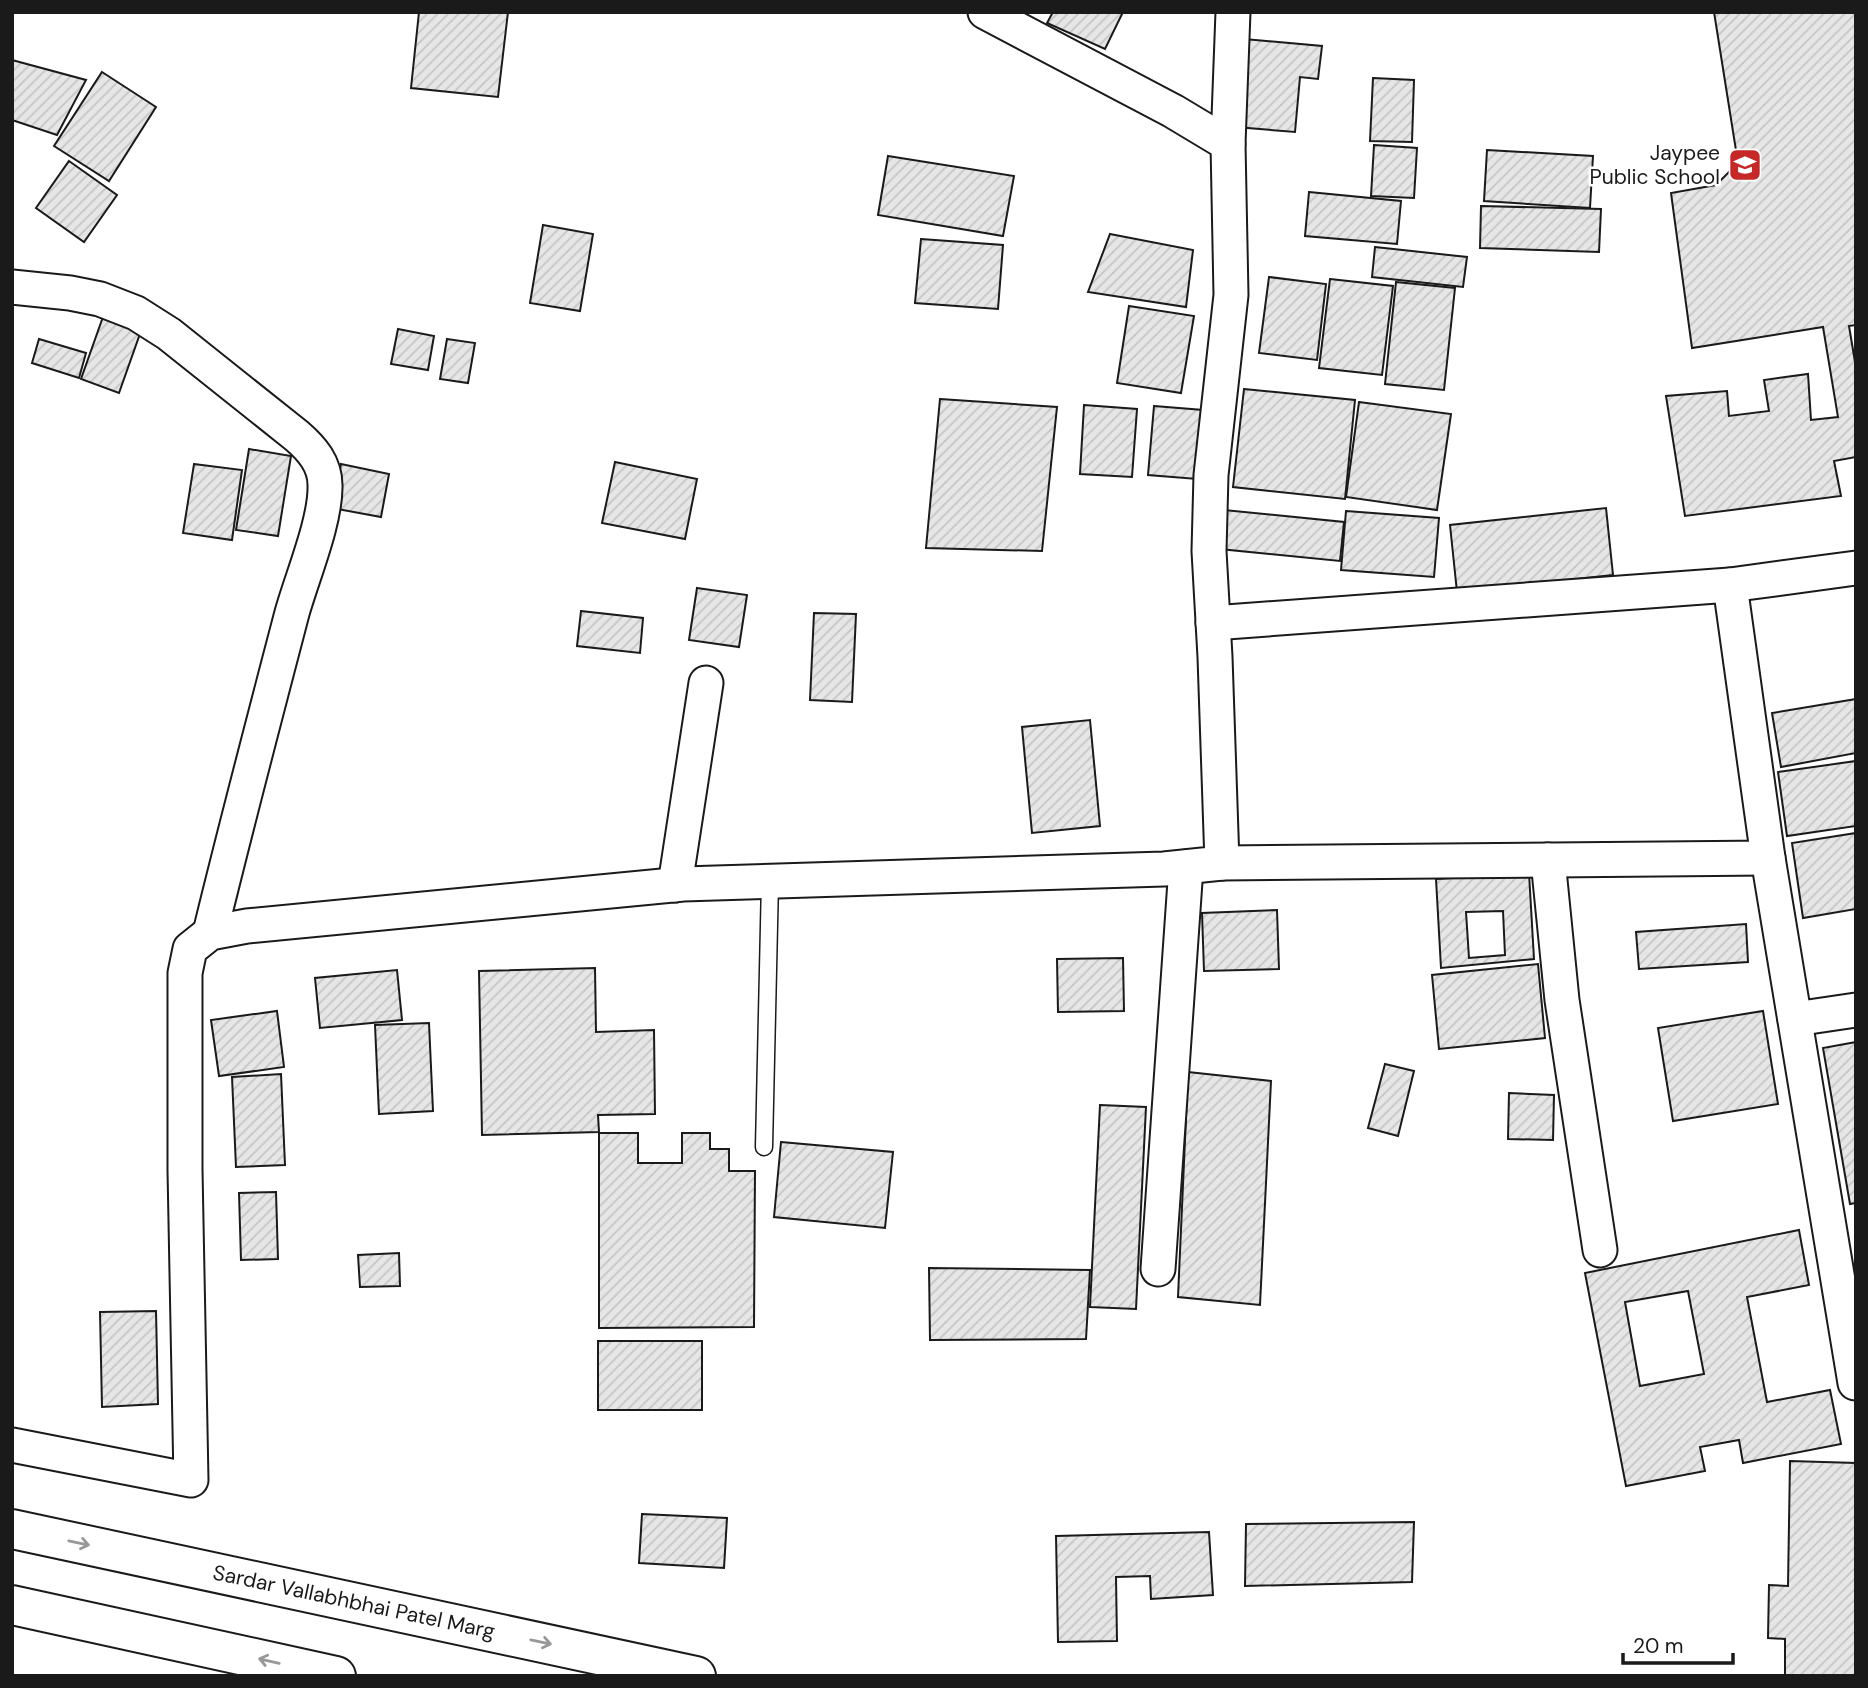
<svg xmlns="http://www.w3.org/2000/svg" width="1868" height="1688" viewBox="0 0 1868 1688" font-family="'DM Sans',sans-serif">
  <defs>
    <pattern id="building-hatch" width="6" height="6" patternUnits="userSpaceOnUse" patternTransform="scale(1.75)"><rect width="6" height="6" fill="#e6e6e6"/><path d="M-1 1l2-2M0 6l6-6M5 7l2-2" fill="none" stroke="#c5c5c5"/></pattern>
  </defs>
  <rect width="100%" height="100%" fill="#fff"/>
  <g fill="url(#building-hatch)" stroke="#1a1a1a" stroke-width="2" fill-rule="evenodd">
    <path d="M 419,12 L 508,12 L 498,97 L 411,88 Z"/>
    <path d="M 1053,12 L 1123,12 L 1105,49 L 1047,23 Z"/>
    <path d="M 1714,12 L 1856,12 L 1856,325 L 1849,326 L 1856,368 L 1856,457 L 1834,461 L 1841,496 L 1685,516 L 1666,396 L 1727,391 L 1729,416 L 1769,411 L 1764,380 L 1808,374 L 1811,420 L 1838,417 L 1823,327 L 1692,348 L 1671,193 L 1716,185 L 1738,163 Z"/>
    <path d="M 1244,39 L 1322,46 L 1318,79 L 1300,77 L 1295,132 L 1236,127 Z"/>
    <path d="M 12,60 L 86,80 L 57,135 L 12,120 Z"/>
    <path d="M 102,72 L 156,107 L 109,181 L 54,146 Z"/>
    <path d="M 1373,78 L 1414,80 L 1412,142 L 1370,141 Z"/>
    <path d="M 1374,145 L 1417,148 L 1414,198 L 1371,196 Z"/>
    <path d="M 1487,150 L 1593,156 L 1590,208 L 1484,201 Z"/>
    <path d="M 888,156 L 1014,176 L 1003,236 L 878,215 Z"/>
    <path d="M 69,161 L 117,195 L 84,242 L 36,208 Z"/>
    <path d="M 1309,192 L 1401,201 L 1397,244 L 1305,236 Z"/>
    <path d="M 1481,206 L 1601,209 L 1599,252 L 1480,248 Z"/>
    <path d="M 543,225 L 593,234 L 580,311 L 530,303 Z"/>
    <path d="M 1110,234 L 1193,250 L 1186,307 L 1088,292 Z"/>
    <path d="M 921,239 L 1003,245 L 998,309 L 915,303 Z"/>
    <path d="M 1375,247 L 1467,257 L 1463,287 L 1372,277 Z"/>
    <path d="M 1269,277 L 1326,284 L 1317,360 L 1259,353 Z"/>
    <path d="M 1330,279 L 1393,286 L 1382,375 L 1319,368 Z"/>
    <path d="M 1396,282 L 1455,288 L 1444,390 L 1385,384 Z"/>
    <path d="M 1129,306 L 1194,316 L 1181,393 L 1117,383 Z"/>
    <path d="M 104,314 L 142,328 L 119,393 L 81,379 Z"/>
    <path d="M 398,329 L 434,336 L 428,370 L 391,364 Z"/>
    <path d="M 39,339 L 86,353 L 79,378 L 32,363 Z"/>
    <path d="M 447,339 L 475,343 L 468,383 L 440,379 Z"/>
    <path d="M 1244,389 L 1355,400 L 1345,499 L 1233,487 Z"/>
    <path d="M 940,399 L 1057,407 L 1042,551 L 926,548 Z"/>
    <path d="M 1359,402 L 1451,414 L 1437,510 L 1346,497 Z"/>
    <path d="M 1084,405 L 1137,409 L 1132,477 L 1080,474 Z"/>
    <path d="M 1154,406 L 1203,410 L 1197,479 L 1148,475 Z"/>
    <path d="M 249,449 L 291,456 L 278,536 L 236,530 Z"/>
    <path d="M 615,462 L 697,479 L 685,539 L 602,523 Z"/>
    <path d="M 194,464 L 242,470 L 232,540 L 183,533 Z"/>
    <path d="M 341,464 L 389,474 L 381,517 L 332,508 Z"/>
    <path d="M 1606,508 L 1613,575 L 1457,592 L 1450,525 Z"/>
    <path d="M 1224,510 L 1344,522 L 1340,561 L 1220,549 Z"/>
    <path d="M 1346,511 L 1439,518 L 1434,577 L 1341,570 Z"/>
    <path d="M 697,588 L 747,595 L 739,647 L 689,640 Z"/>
    <path d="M 581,611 L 643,618 L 640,653 L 577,646 Z"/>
    <path d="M 814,613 L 856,614 L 852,702 L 810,700 Z"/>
    <path d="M 1856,699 L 1856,753 L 1781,767 L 1772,713 Z"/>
    <path d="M 1090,720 L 1100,826 L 1032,833 L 1022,727 Z"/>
    <path d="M 1856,761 L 1856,826 L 1787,836 L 1778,772 Z"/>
    <path d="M 1856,833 L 1856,909 L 1803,918 L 1792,843 Z"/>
    <path d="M 1529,873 L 1534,959 L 1441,968 L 1436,879 ZM 1503,911 L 1505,955 L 1469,958 L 1466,912 Z"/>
    <path d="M 1277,910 L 1279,969 L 1204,971 L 1202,913 Z"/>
    <path d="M 1746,924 L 1748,962 L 1639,969 L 1636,932 Z"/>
    <path d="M 1123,958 L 1124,1011 L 1058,1012 L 1057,959 Z"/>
    <path d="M 1538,964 L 1545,1038 L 1439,1049 L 1432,975 Z"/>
    <path d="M 595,968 L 596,1032 L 654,1030 L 655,1114 L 598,1115 L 599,1132 L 482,1135 L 479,971 Z"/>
    <path d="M 397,970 L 402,1020 L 320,1028 L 315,978 Z"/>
    <path d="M 277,1011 L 284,1067 L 219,1076 L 211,1020 Z"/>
    <path d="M 1763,1011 L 1778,1104 L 1673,1121 L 1658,1028 Z"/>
    <path d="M 429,1023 L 433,1111 L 379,1114 L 375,1025 Z"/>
    <path d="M 1856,1042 L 1856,1203 L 1850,1204 L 1823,1048 Z"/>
    <path d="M 1385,1064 L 1414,1071 L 1398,1136 L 1368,1128 Z"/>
    <path d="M 1188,1072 L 1271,1081 L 1260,1305 L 1178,1297 Z"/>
    <path d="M 281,1074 L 285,1165 L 236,1167 L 232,1077 Z"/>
    <path d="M 1509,1093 L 1554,1095 L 1553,1140 L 1508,1139 Z"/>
    <path d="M 1100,1105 L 1146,1107 L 1136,1309 L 1090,1307 Z"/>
    <path d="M 599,1133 L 638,1133 L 638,1163 L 682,1163 L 682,1133 L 710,1133 L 710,1149 L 729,1149 L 729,1171 L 755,1171 L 754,1327 L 599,1328 Z"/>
    <path d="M 781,1142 L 893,1152 L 885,1228 L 774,1217 Z"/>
    <path d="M 276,1192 L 278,1259 L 241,1260 L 239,1193 Z"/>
    <path d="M 1799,1230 L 1809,1285 L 1747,1297 L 1767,1402 L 1830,1390 L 1841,1444 L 1743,1463 L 1739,1440 L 1700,1447 L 1705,1471 L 1626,1486 L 1585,1273 ZM 1688,1291 L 1704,1374 L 1640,1386 L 1625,1302 Z"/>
    <path d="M 399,1253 L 400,1286 L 360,1287 L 358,1255 Z"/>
    <path d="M 929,1268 L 1090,1270 L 1086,1339 L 930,1340 Z"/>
    <path d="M 156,1311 L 158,1404 L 102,1407 L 100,1312 Z"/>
    <rect x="598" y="1341" width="104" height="69"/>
    <path d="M 1790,1461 L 1856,1463 L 1856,1676 L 1785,1676 L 1785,1639 L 1768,1638 L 1769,1585 L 1788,1586 Z"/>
    <path d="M 642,1514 L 727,1518 L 724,1568 L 639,1563 Z"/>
    <path d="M 1414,1522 L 1412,1582 L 1245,1586 L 1246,1524 Z"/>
    <path d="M 1209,1532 L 1213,1595 L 1151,1599 L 1150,1576 L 1116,1577 L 1117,1641 L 1058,1642 L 1056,1536 Z"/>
  </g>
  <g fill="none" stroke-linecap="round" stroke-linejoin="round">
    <defs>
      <path id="service" d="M 764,1147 L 770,881"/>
      <g id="minor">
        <path d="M 1228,144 L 1233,12"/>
        <path d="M 12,287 L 70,293 L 100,299 L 136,313 L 169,334 L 297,436 C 312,449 325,464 325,485 C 326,521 302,577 292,613 C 264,720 236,826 210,933"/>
        <path d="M 1213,623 L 1730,585 L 1856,568"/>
        <path d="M 1768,858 L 1855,1383"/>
        <path d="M 1548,860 L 1562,1000 L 1600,1250"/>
        <path d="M 1222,863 L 1768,858 L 1730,585"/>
        <path d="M 675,885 L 706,683"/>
        <path d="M 1795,1019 L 1856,1010"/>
        <path d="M 1158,1269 L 1186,867"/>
        <path d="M 12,1445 L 191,1480 L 185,1170 L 185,973 L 190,949 L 210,933 L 247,926 L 683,884 L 1164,869 L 1222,863 L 1215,657 L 1209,551 L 1211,475 L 1231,295 L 1228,144 L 1173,111 L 985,12"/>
      </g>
      <g id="tertiary">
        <path d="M 12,1529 L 696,1676"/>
        <path d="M 12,1605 L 336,1676"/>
      </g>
    </defs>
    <use href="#service" stroke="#1a1a1a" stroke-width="19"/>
    <use href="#minor" stroke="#1a1a1a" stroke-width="37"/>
    <use href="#tertiary" stroke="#1a1a1a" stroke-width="42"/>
    <use href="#service" stroke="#fff" stroke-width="16"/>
    <use href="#minor" stroke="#fff" stroke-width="33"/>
    <use href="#tertiary" stroke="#fff" stroke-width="38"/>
  </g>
  <defs><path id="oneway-shaft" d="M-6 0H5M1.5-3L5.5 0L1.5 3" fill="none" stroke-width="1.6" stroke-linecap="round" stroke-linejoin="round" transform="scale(1.75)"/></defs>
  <g stroke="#989898">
    <use href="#oneway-shaft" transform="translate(79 1543) rotate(12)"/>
    <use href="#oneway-shaft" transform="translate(541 1642) rotate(12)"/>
    <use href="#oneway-shaft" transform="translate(269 1661) rotate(-167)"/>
  </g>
  <defs>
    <symbol id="school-square" viewBox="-11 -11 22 22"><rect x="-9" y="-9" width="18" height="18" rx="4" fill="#c62828" stroke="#fff"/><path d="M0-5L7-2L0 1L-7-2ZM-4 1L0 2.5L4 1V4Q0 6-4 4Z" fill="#fff"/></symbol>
  </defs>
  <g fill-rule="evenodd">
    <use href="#school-square" x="1726" y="146" width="38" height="38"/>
  </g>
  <g text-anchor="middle" stroke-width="5" stroke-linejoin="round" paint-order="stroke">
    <g font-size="21" fill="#1a1a1a" stroke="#fff" text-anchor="end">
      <text x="1720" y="160">Jaypee<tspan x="1720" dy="24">Public School</tspan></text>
    </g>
    <g font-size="21" fill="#1a1a1a" stroke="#fff">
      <text transform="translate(354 1602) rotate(12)" y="7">Sardar Vallabhbhai Patel Marg</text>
    </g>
  </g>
  <rect width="1868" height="1688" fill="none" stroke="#1a1a1a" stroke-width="28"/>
  <path d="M1623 1653v10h110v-10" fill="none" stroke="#1a1a1a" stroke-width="3.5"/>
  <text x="1633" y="1653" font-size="21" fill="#1a1a1a" stroke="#ffffff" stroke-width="5" paint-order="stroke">20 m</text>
</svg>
